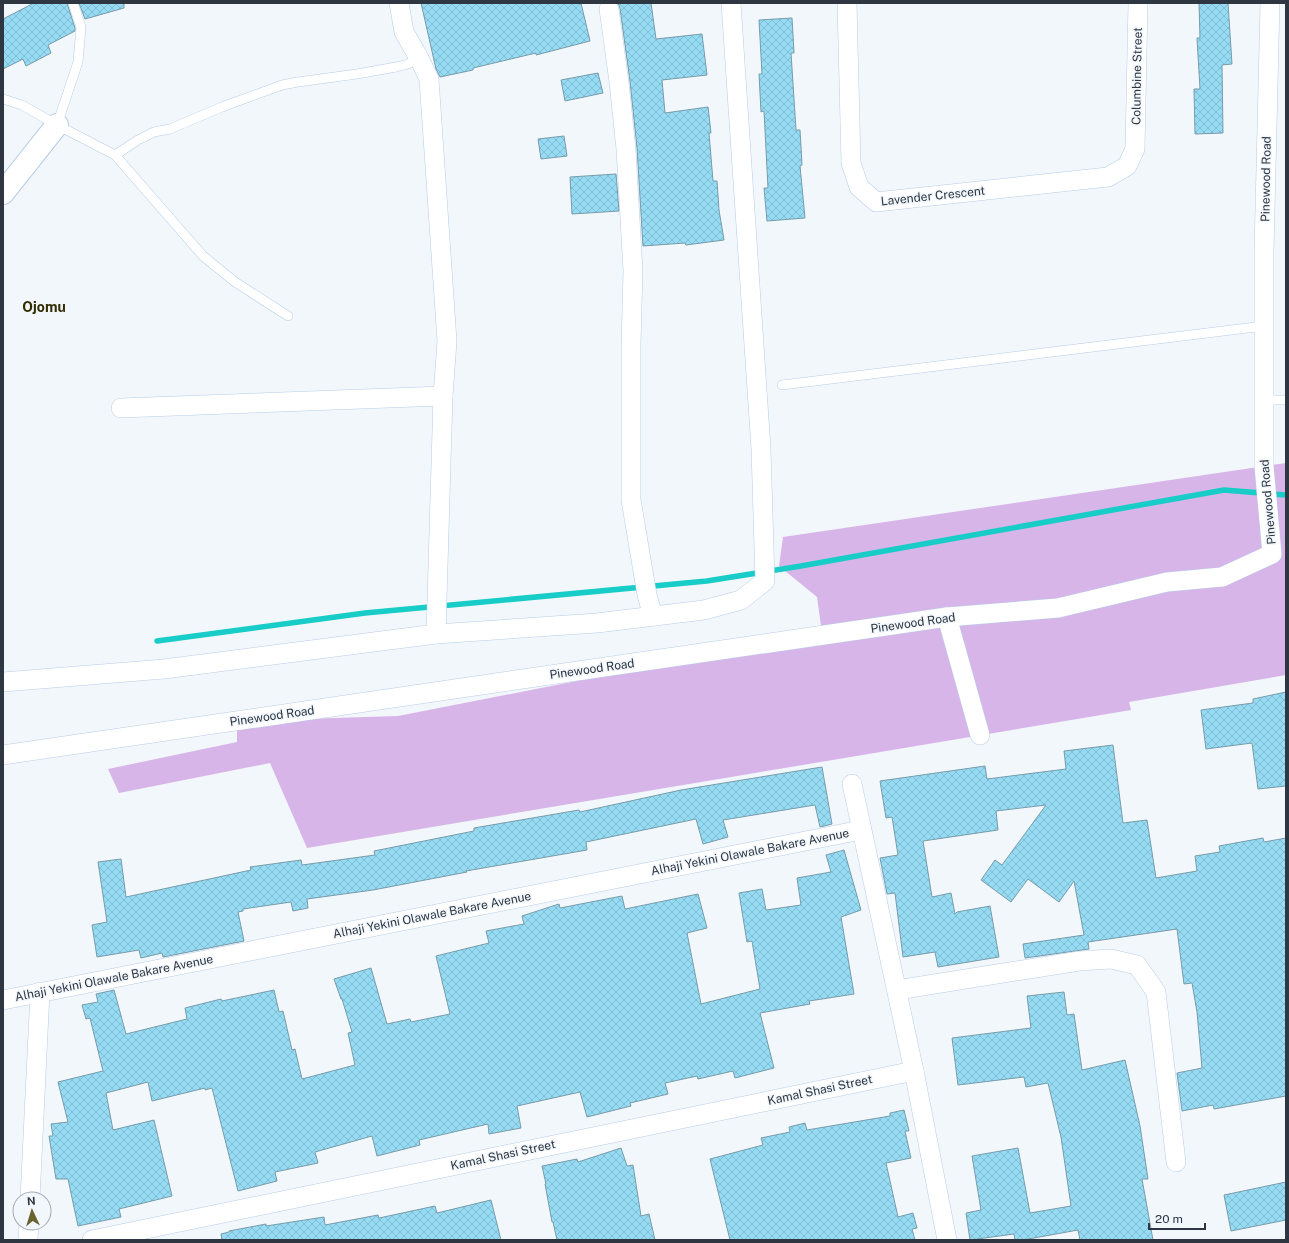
<svg xmlns="http://www.w3.org/2000/svg" width="1289" height="1243" viewBox="0 0 1289 1243" font-family="'Public Sans',sans-serif">
  <defs>
    <pattern id="building-cross-hatch" width="8" height="8" patternUnits="userSpaceOnUse"><rect width="8" height="8" fill="#96dbf4"/><path d="M0 0l8 8M0 8l8-8" fill="none" stroke="#82bdd2"/></pattern>
  </defs>
  <rect width="100%" height="100%" fill="#f2f7fc"/>
  <path fill="#d7b5e9" d="M 1286,463 L 1286,675 L 1129,702 L 1131,710 L 307,848 L 270,763 L 119,793 L 108,769 L 237,742 L 237,721 L 398,716 L 822,633 L 817,597 L 779,566 L 783,537 Z"/>
  <g fill="none" stroke-linecap="round" stroke-linejoin="round">
    <path stroke="#18ccc8" stroke-width="5.5" d="M 157,641 L 365,613 L 707,581 L 801,566 L 1224,490 L 1286,495"/>
  </g>
  <g fill="url(#building-cross-hatch)" stroke="#779caa">
    <path d="M 34,3 L 67,3 L 75,28 L 75,31 L 48,45 L 51,53 L 26,66 L 23,59 L 3,69 L 3,19 Z"/>
    <path d="M 79,3 L 124,3 L 124,8 L 85,19 Z"/>
    <path d="M 421,3 L 581,3 L 590,41 L 536,55 L 536,53 L 473,68 L 473,70 L 440,77 L 436,69 Z"/>
    <path d="M 618,3 L 651,3 L 656,39 L 702,34 L 707,75 L 662,80 L 665,113 L 708,107 L 711,133 L 709,133 L 713,181 L 717,181 L 719,210 L 724,240 L 686,245 L 685,243 L 643,246 L 637,148 L 630,81 L 620,8 Z"/>
    <path d="M 1199,3 L 1228,3 L 1232,64 L 1222,65 L 1223,133 L 1195,134 L 1194,89 L 1200,89 L 1197,38 L 1200,38 Z"/>
    <path d="M 792,18 L 794,53 L 791,53 L 796,130 L 800,130 L 802,165 L 800,166 L 805,218 L 767,221 L 764,188 L 768,188 L 764,111 L 761,112 L 759,74 L 762,74 L 759,20 Z"/>
    <path d="M 598,73 L 603,93 L 565,101 L 561,80 Z"/>
    <path d="M 564,136 L 567,156 L 541,159 L 538,139 Z"/>
    <path d="M 616,174 L 619,211 L 572,214 L 570,177 Z"/>
    <path d="M 1286,692 L 1286,786 L 1258,789 L 1252,743 L 1206,749 L 1201,710 L 1253,703 L 1253,699 Z"/>
    <path d="M 1113,745 L 1123,823 L 1147,820 L 1156,878 L 1197,871 L 1195,856 L 1220,852 L 1219,846 L 1263,838 L 1264,842 L 1286,838 L 1286,1096 L 1214,1109 L 1213,1105 L 1182,1111 L 1177,1073 L 1202,1068 L 1197,1012 L 1192,983 L 1184,984 L 1177,929 L 1088,942 L 1089,949 L 1025,958 L 1023,944 L 1084,935 L 1074,881 L 1059,902 L 1028,879 L 1011,902 L 981,880 L 995,860 L 1002,865 L 1046,805 L 996,811 L 998,830 L 923,841 L 932,897 L 951,893 L 955,914 L 957,912 L 990,906 L 999,957 L 938,967 L 935,952 L 903,957 L 895,893 L 887,894 L 880,858 L 898,855 L 892,817 L 886,818 L 880,781 L 985,766 L 987,779 L 1066,769 L 1064,751 Z"/>
    <path d="M 822,767 L 832,824 L 820,827 L 815,805 L 723,820 L 728,837 L 703,844 L 696,819 L 586,842 L 587,850 L 466,871 L 467,872 L 373,890 L 307,899 L 308,908 L 293,911 L 291,902 L 243,909 L 243,911 L 238,912 L 244,941 L 163,957 L 162,953 L 141,958 L 139,950 L 97,957 L 92,925 L 107,922 L 98,862 L 121,859 L 126,897 L 251,870 L 250,867 L 301,860 L 302,865 L 375,855 L 374,851 L 474,831 L 474,828 L 579,810 L 580,812 L 681,790 Z"/>
    <path d="M 844,850 L 861,910 L 841,917 L 854,994 L 809,1001 L 810,1004 L 760,1013 L 774,1068 L 735,1078 L 733,1071 L 698,1079 L 697,1076 L 665,1083 L 668,1094 L 630,1103 L 631,1106 L 587,1117 L 580,1092 L 517,1106 L 521,1128 L 489,1134 L 488,1124 L 419,1140 L 420,1145 L 377,1156 L 372,1136 L 315,1152 L 318,1163 L 275,1172 L 277,1181 L 238,1191 L 212,1088 L 205,1090 L 205,1088 L 152,1101 L 148,1082 L 106,1093 L 113,1130 L 154,1120 L 172,1196 L 119,1209 L 121,1217 L 78,1226 L 68,1179 L 56,1179 L 49,1136 L 53,1136 L 51,1124 L 68,1122 L 58,1082 L 103,1071 L 90,1018 L 86,1019 L 82,1005 L 98,1002 L 96,994 L 114,990 L 126,1034 L 187,1019 L 185,1008 L 221,999 L 222,1001 L 274,990 L 279,1012 L 283,1011 L 292,1050 L 295,1049 L 302,1079 L 355,1065 L 348,1033 L 352,1032 L 342,999 L 341,999 L 334,979 L 371,968 L 387,1024 L 410,1019 L 411,1022 L 450,1014 L 436,956 L 489,943 L 486,931 L 524,924 L 522,916 L 559,904 L 560,908 L 622,896 L 625,909 L 698,894 L 707,928 L 687,933 L 701,1004 L 760,989 L 752,941 L 747,942 L 739,893 L 762,889 L 766,910 L 801,905 L 797,878 L 831,872 L 826,855 Z"/>
    <path d="M 1064,992 L 1067,1015 L 1074,1014 L 1082,1070 L 1125,1060 L 1140,1126 L 1148,1179 L 1142,1179 L 1153,1240 L 1080,1240 L 1078,1230 L 1023,1240 L 1015,1240 L 1014,1234 L 970,1240 L 966,1213 L 981,1210 L 972,1156 L 1018,1148 L 1030,1213 L 1071,1206 L 1061,1137 L 1048,1083 L 1026,1087 L 1024,1077 L 958,1085 L 952,1038 L 1031,1028 L 1027,996 Z"/>
    <path d="M 904,1110 L 909,1131 L 905,1131 L 911,1158 L 886,1163 L 898,1217 L 913,1213 L 917,1228 L 912,1229 L 915,1240 L 730,1240 L 710,1159 L 763,1145 L 761,1138 L 790,1132 L 789,1127 L 805,1123 L 807,1130 L 890,1116 L 890,1113 Z"/>
    <path d="M 621,1148 L 627,1166 L 633,1165 L 641,1216 L 649,1214 L 655,1240 L 557,1240 L 553,1222 L 552,1222 L 545,1184 L 546,1184 L 542,1166 L 577,1159 L 578,1162 Z"/>
    <path d="M 1286,1182 L 1286,1220 L 1231,1231 L 1224,1195 Z"/>
    <path d="M 491,1200 L 501,1240 L 222,1240 L 221,1234 L 229,1232 L 229,1231 L 266,1224 L 266,1226 L 324,1217 L 325,1225 L 378,1215 L 379,1218 L 435,1206 L 437,1213 Z"/>
  </g>
  <g fill="none" stroke-linecap="round" stroke-linejoin="round">
    <defs>
      <g id="lane">
        <path d="M 3,99 L 22,105 L 57,125 L 115,155 L 203,256 L 235,282 L 288,316"/>
        <path d="M 57,125 L 78,62 L 81,27 L 73,3"/>
        <path d="M 115,155 L 138,140 L 154,132 L 170,129 L 222,107 L 282,85 L 298,82 L 357,74 L 396,67 L 408,64 L 419,58"/>
        <path d="M 782,385 L 1264,326"/>
        <path d="M 1263,400 L 1286,400"/>
      </g>
      <g id="street">
        <path d="M 399,3 L 404,32 L 419,58 L 429,79 L 447,341 L 443,396 L 436,634"/>
        <path d="M 847,3 L 851,163 L 859,187 L 876,202 L 1108,177 L 1127,166 L 1135,149 L 1138,3"/>
        <path d="M 609,9 L 619,82 L 626,149 L 633,271 L 631,345 L 631,500 L 647,595 L 653,616"/>
        <path d="M 121,408 L 443,396"/>
        <path d="M 947,617 L 980,735"/>
        <path d="M 3,682 L 164,669 L 436,634 L 597,623 L 704,610 L 741,600 L 765,581 L 761,449 L 731,3"/>
        <path d="M 3,755 L 947,617 L 1058,608 L 1167,582 L 1222,577 L 1272,554 L 1264,466 L 1264,251 L 1270,3"/>
        <path d="M 852,784 L 914,1071 L 947,1240"/>
        <path d="M 897,990 L 1079,961 L 1111,959 L 1137,965 L 1156,992 L 1176,1162"/>
        <path d="M 3,1000 L 861,830"/>
        <path d="M 30,1199 L 40,992"/>
        <path d="M 28,1240 L 29,1223"/>
        <path d="M 92,1240 L 914,1071"/>
      </g>
      <path id="secondary" d="M 3,193 L 57,125"/>
    </defs>
    <use href="#lane" stroke="#b6cde8" stroke-width="10"/>
    <use href="#street" stroke="#b6cde8" stroke-width="20"/>
    <use href="#secondary" stroke="#b6cde8" stroke-width="24"/>
    <use href="#lane" stroke="#fff" stroke-width="9"/>
    <use href="#street" stroke="#fff" stroke-width="19"/>
    <use href="#secondary" stroke="#fff" stroke-width="22"/>
  </g>
  <g text-anchor="middle" stroke-width="3" stroke-linejoin="round" paint-order="stroke">
    <g font-size="12" fill="#2d3641" stroke="#f2f7fc">
      <text transform="translate(1137 76) rotate(-89)" y="4">Columbine Street</text>
      <text transform="translate(1266 179) rotate(-89)" y="4">Pinewood Road</text>
      <text transform="translate(933 196) rotate(-6)" y="4">Lavender Crescent</text>
      <text transform="translate(1268 502) rotate(-95)" y="4">Pinewood Road</text>
      <text transform="translate(913 623) rotate(-8)" y="4">Pinewood Road</text>
      <text transform="translate(592 669) rotate(-8)" y="4">Pinewood Road</text>
      <text transform="translate(272 716) rotate(-8)" y="4">Pinewood Road</text>
      <text transform="translate(750 852) rotate(-11)" y="4">Alhaji Yekini Olawale Bakare Avenue</text>
      <text transform="translate(432 915) rotate(-11)" y="4">Alhaji Yekini Olawale Bakare Avenue</text>
      <text transform="translate(114 978) rotate(-11)" y="4">Alhaji Yekini Olawale Bakare Avenue</text>
      <text transform="translate(820 1090) rotate(-12)" y="4">Kamal Shasi Street</text>
      <text transform="translate(503 1155) rotate(-12)" y="4">Kamal Shasi Street</text>
    </g>
    <g font-size="14" font-weight="bold" fill="#332d02" stroke="#f2f7fc">
      <text x="44" y="312">Ojomu</text>
    </g>
  </g>
  <rect width="1289" height="1243" fill="none" stroke="#2d3641" stroke-width="8"/>
  <g transform="translate(32 1211) rotate(356)"><circle r="19" fill="#f2f7fc" stroke="#a3aab1"/>
  <path d="M0-3L7 15L0 10L-7 15Z" fill="#6a6330"/>
  <text y="-6" font-size="11" font-weight="bold" text-anchor="middle" fill="#2d3641">N</text>
  </g>
  <path d="M1149 1223v6h56v-6" fill="none" stroke="#2d3641" stroke-width="2"/>
  <text x="1155" y="1223" font-size="12" fill="#2d3641" stroke="#f2f7fc" stroke-width="3" paint-order="stroke">20 m</text>
</svg>
